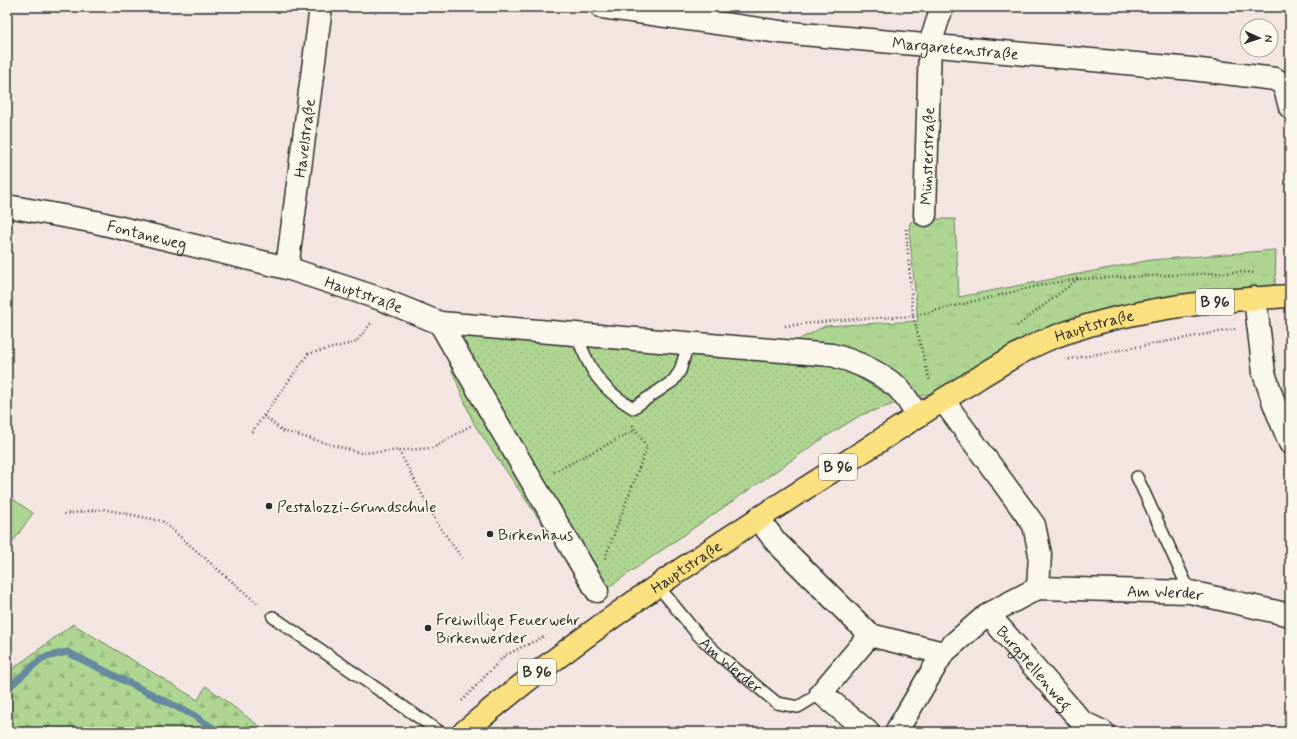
<svg xmlns="http://www.w3.org/2000/svg" width="1297" height="739" viewBox="0 0 1297 739" font-family="Mynerve,sans-serif">
  <defs>
    <pattern id="grass-tufts" width="24" height="20" patternUnits="userSpaceOnUse"><rect width="24" height="20" fill="#aed692"/><path d="M3 7l-1-3M5 7V3M7 7l1-3M15 17l-1-3M17 17v-4M19 17l1-3" fill="none" stroke="#96b87e"/></pattern>
    <pattern id="forest-firs" width="22" height="20" patternUnits="userSpaceOnUse"><rect width="22" height="20" fill="#aed692"/><path d="M5 1l3.5 6h-7zM16 11l3.5 6h-7z" fill="#96b87e"/></pattern>
    <pattern id="park-dots" width="8" height="8" patternUnits="userSpaceOnUse"><rect width="8" height="8" fill="#aed692"/><path d="M2 2h.1M6 6h.1" fill="none" stroke="#96b87e" stroke-width="1.8" stroke-linecap="round"/></pattern>
  </defs>
  <rect width="100%" height="100%" fill="#f3e6e2"/>
  <filter id="ink" filterUnits="userSpaceOnUse"><feTurbulence type="fractalNoise" baseFrequency=".025" numOctaves="2"/><feDisplacementMap in="SourceGraphic" scale="8" xChannelSelector="R" yChannelSelector="G"/><feConvolveMatrix kernelMatrix="1 2 1 2 8 2 1 2 1" color-interpolation-filters="sRGB"/></filter>
  <g filter="url(#ink)">
    <path fill="url(#grass-tufts)" stroke="#6c805e" d="M 915,219 L 955,219 L 959,297 L 1151,260 L 1276,250 L 1275,287 L 1213,288 L 1172,302 L 1044,337 L 931,393 L 900,402 L 796,341 L 825,326 L 918,321 L 909,230 L 910,223 Z"/>
    <path fill="url(#forest-firs)" stroke="#6c805e" d="M 73,624 L 198,700 L 206,686 L 267,732 L 7,732 L 7,673 Z"/>
    <path fill="url(#park-dots)" stroke="#6c805e" d="M 434,327 L 796,341 L 900,402 L 861,415 L 825,437 L 593,598 L 474,424 Z"/>
    <path fill="#aed692" stroke="#6c805e" d="M 7,495 L 33,513 L 7,550 Z"/>
    <g fill="none" stroke-linecap="round" stroke-linejoin="round">
      <path stroke="#66899f" stroke-width="7" d="M 7,689 L 42,658 L 67,652 L 193,715 L 219,732"/>
      <defs>
        <g id="service">
          <path d="M 576,334 C 590,370 599,388 633,408 L 673,381 L 680,371 L 688,344"/>
          <path d="M 1137,477 L 1190,592"/>
          <path id="s1" d="M 658,586 L 698,635 L 720,656 L 777,703 L 798,707 L 821,693"/>
          <path d="M 273,617 L 440,732"/>
        </g>
        <g id="minor">
          <path id="s2" d="M 602,7 L 780,32 L 1192,69 L 1275,79 L 1284,85 L 1290,107"/>
          <path id="s3" d="M 7,206 L 96,222 L 287,268 L 381,299 L 440,323 L 832,355 C 855,361 877,371 896,386 C 905,394 911,406 918,416"/>
          <path id="s4" d="M 925,215 L 930,44 L 942,7"/>
          <path id="s5" d="M 287,268 L 321,7"/>
          <path d="M 1255,298 L 1264,373 L 1275,406 L 1290,443"/>
          <path d="M 440,323 L 492,414 L 597,591"/>
          <path d="M 943,400 L 1034,525 L 1040,554 L 1038,588"/>
          <path d="M 758,518 L 776,542 L 870,635 L 943,653"/>
          <path id="s6" d="M 988,614 L 1082,722 L 1103,732"/>
          <path d="M 868,732 L 821,693 L 870,635"/>
          <path id="s7" d="M 896,732 L 943,653 L 988,614 L 1038,588 L 1190,592 L 1290,615"/>
        </g>
        <g id="primary">
          <path id="s8" d="M 464,732 C 589,626 728,537 867,449 C 902,426 936,404 972,382 C 996,367 1020,351 1046,340 C 1124,309 1207,301 1290,296"/>
        </g>
      </defs>
      <use href="#service" stroke="#2b2b2b" stroke-width="14"/>
      <use href="#minor" stroke="#2b2b2b" stroke-width="25"/>
      <use href="#primary" stroke="#2b2b2b" stroke-width="25"/>
      <g stroke="#2b2b2b" stroke-width="2.5" stroke-dasharray="1 3" stroke-linecap="butt">
        <path d="M 906,229 L 913,316 L 930,382"/>
        <path d="M 785,326 L 840,320 L 913,316 L 1046,284 L 1078,279 L 1241,272 L 1255,273"/>
        <path d="M 1017,326 L 1078,279"/>
        <path d="M 1065,360 L 1235,329"/>
        <path d="M 264,416 L 283,431 L 361,453 L 433,448 L 472,425"/>
        <path d="M 252,432 L 308,354 L 356,342 L 372,322"/>
        <path d="M 399,451 L 439,526 L 462,558"/>
        <path d="M 554,472 L 635,430"/>
        <path d="M 64,514 L 103,509 L 162,521 L 259,605"/>
        <path d="M 605,558 L 647,447 L 632,425"/>
        <path d="M 462,701 L 504,656 L 543,637"/>
      </g>
      <use href="#service" stroke="#fbf7ec" stroke-width="11"/>
      <use href="#minor" stroke="#fbf7ec" stroke-width="22"/>
      <use href="#primary" stroke="#fbe080" stroke-width="22"/>
    </g>
  </g>
  <g fill="#2b2b2b" stroke="#fbf7ec" stroke-width="1.5">
    <circle cx="269" cy="506" r="4"/>
    <circle cx="490" cy="534" r="4"/>
    <circle cx="428" cy="628" r="4"/>
  </g>
  <g text-anchor="middle" stroke-width="3.5" stroke-linejoin="round" paint-order="stroke">
    <g fill="#fbf7ec" stroke="#696865" stroke-width="1">
      <rect x="1196" y="289" width="38" height="26" rx="3"/>
      <rect x="819" y="454" width="38" height="26" rx="3"/>
      <rect x="518" y="659" width="38" height="26" rx="3"/>
    </g>
    <g font-size="15" font-weight="bold" fill="#2b2b2b">
      <text x="1215" y="307">B 96</text>
      <text x="838" y="472">B 96</text>
      <text x="537" y="677">B 96</text>
    </g>
    <g font-size="16" fill="#2b2b2b" stroke="#fbf7ec">
      <text dy="6" stroke="none"><textPath href="#s2" startOffset="356">Margaretenstraße</textPath></text>
      <text dy="6" stroke="none"><textPath href="#s5" startOffset="131">Havelstraße</textPath></text>
      <text dy="6" stroke="none"><textPath href="#s4" startOffset="59">Münsterstraße</textPath></text>
      <text dy="6" stroke="none"><textPath href="#s3" startOffset="143">Fontaneweg</textPath></text>
      <text dy="6" stroke="none"><textPath href="#s3" startOffset="368">Hauptstraße</textPath></text>
      <text dy="6" stroke="none"><textPath href="#s8" startOffset="753">Hauptstraße</textPath></text>
      <text dy="6" stroke="none"><textPath href="#s8" startOffset="277">Hauptstraße</textPath></text>
      <text dy="6" stroke="none"><textPath href="#s7" startOffset="335">Am Werder</textPath></text>
      <text dy="6" stroke="none"><textPath href="#s1" startOffset="108">Am Werder</textPath></text>
      <text dy="6" stroke="none"><textPath href="#s6" startOffset="71">Burgstellenweg</textPath></text>
    </g>
    <g font-size="16" fill="#2b2b2b" stroke="#fbf7ec" text-anchor="start">
      <text x="277" y="512">Pestalozzi-Grundschule</text>
      <text x="498" y="540">Birkenhaus</text>
      <text x="436" y="625">Freiwillige Feuerwehr<tspan x="436" dy="18">Birkenwerder</tspan></text>
    </g>
  </g>
  <rect width="1297" height="739" fill="none" stroke="#fbf7ec" stroke-width="24"/>
  <rect x="12" y="12" width="1273" height="715" fill="none" stroke="#2b2b2b" stroke-width="1.5" filter="url(#ink)"/>
  <g transform="translate(1259 38) rotate(93)"><circle r="19" fill="#fbf7ec" stroke="#a8a59f"/>
  <path d="M0-3L7 15L0 10L-7 15Z" fill="#2b2b2b"/>
  <text y="-6" font-size="11" font-weight="bold" text-anchor="middle" fill="#2b2b2b">N</text>
  </g>
</svg>
